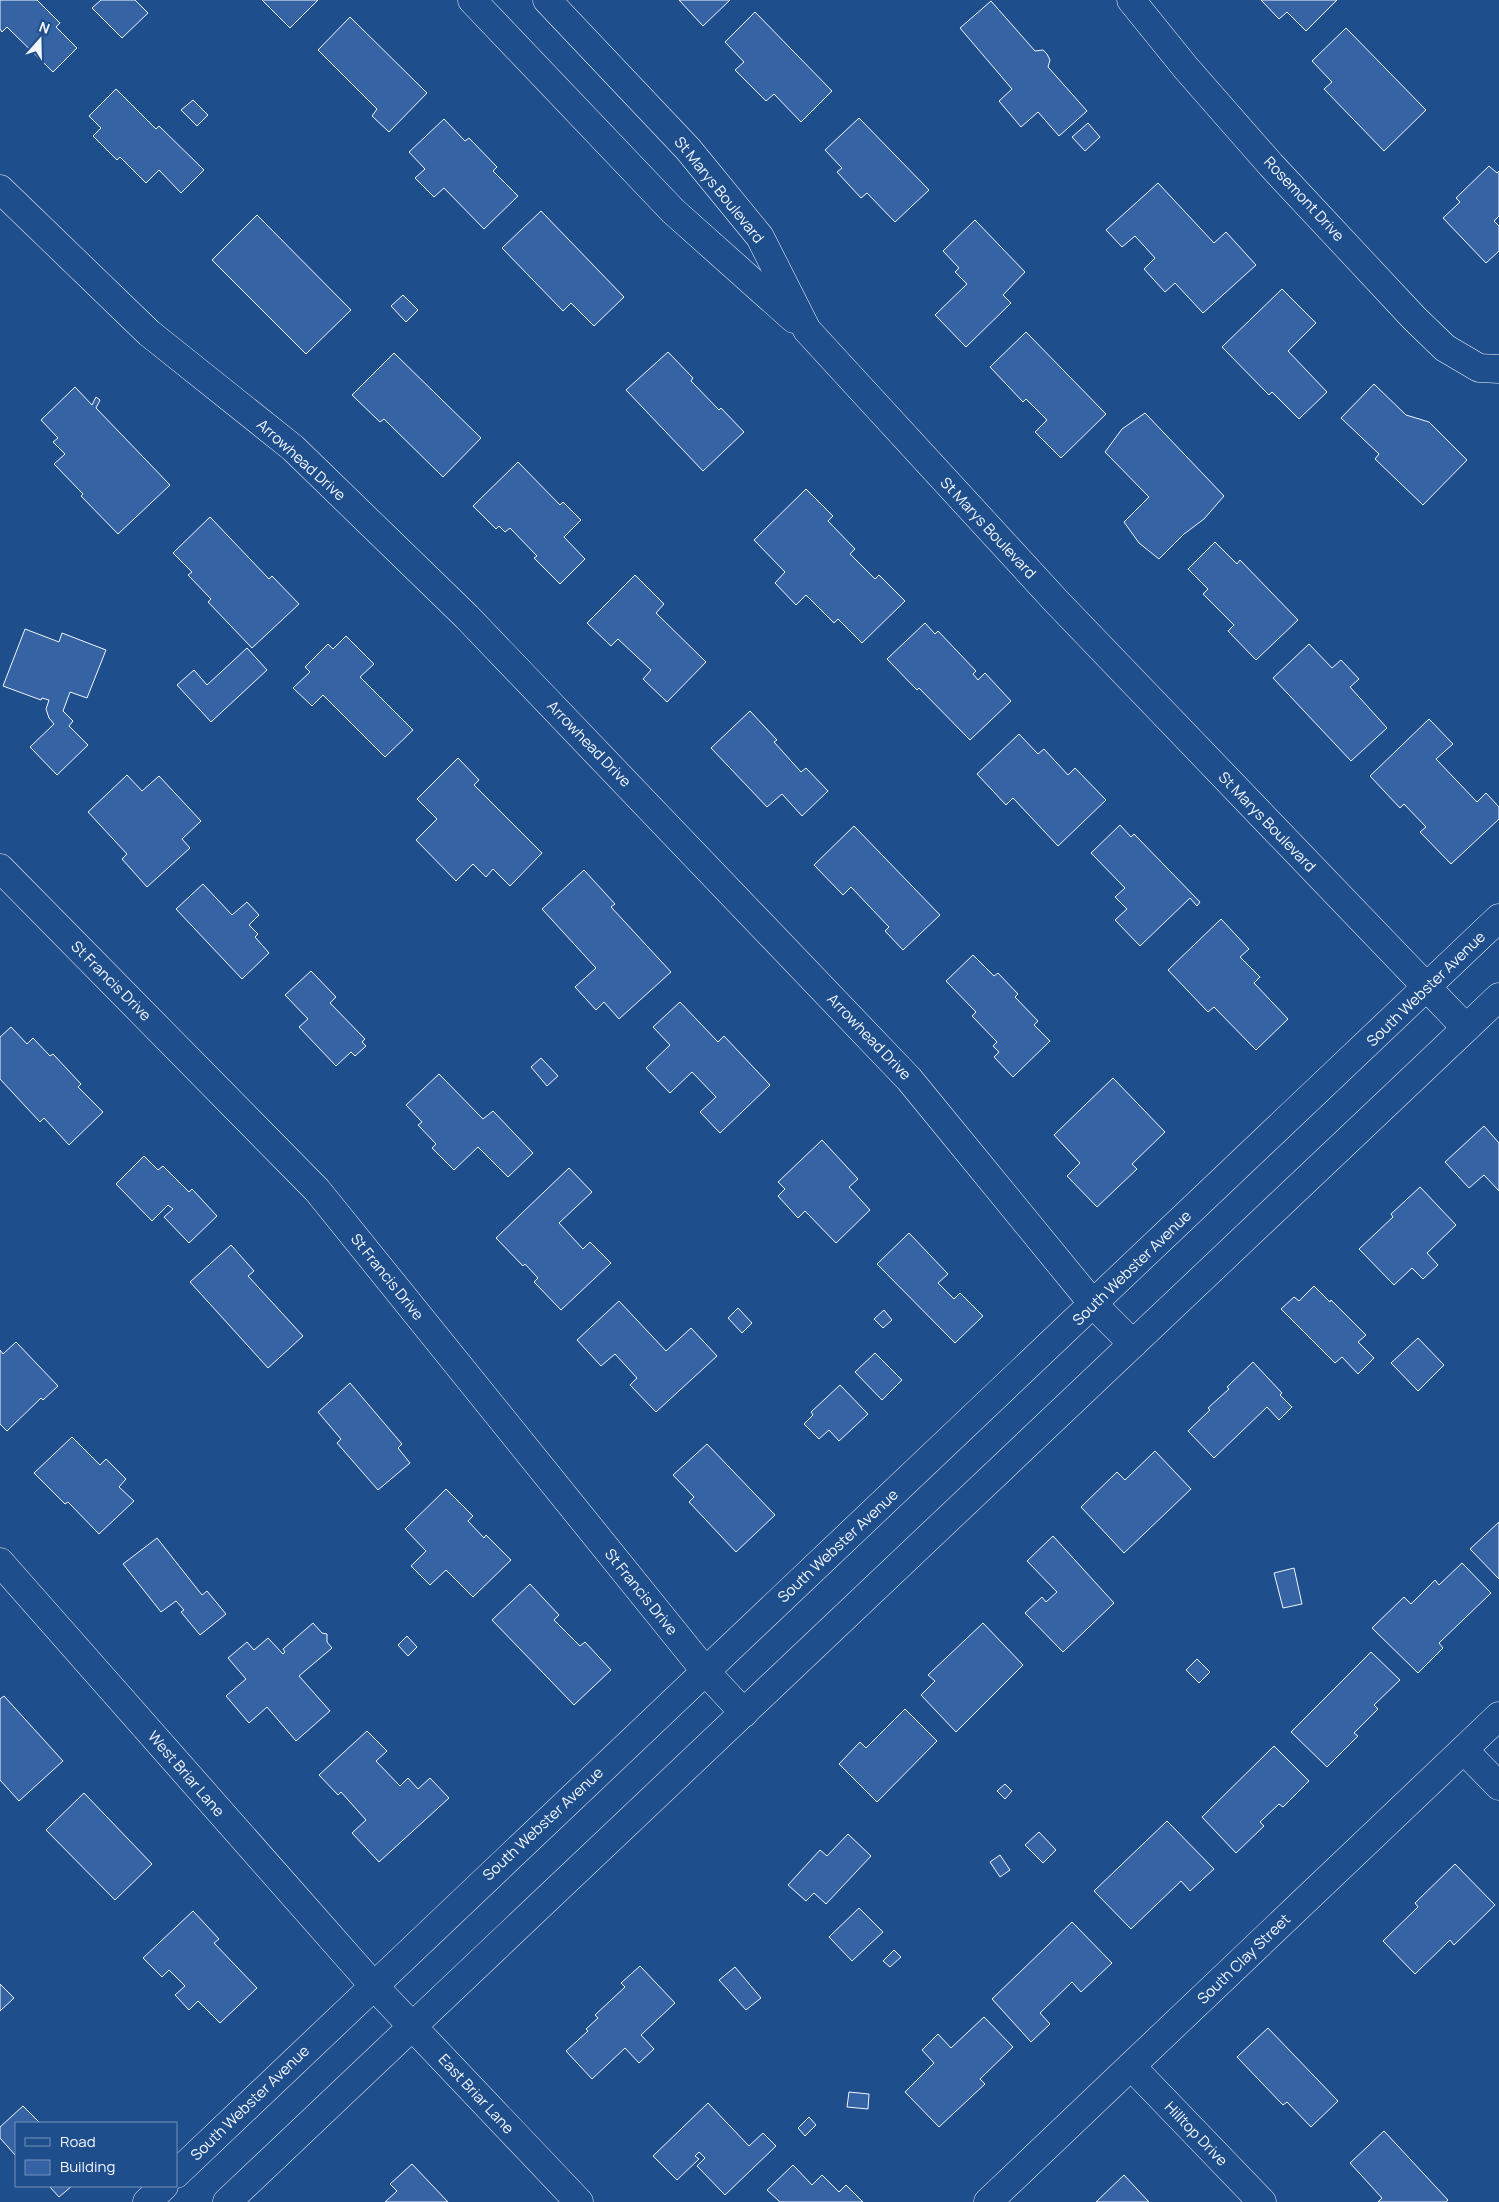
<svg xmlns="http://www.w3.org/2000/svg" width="1499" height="2202" viewBox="0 0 1499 2202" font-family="Manrope,sans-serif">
  <rect width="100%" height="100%" fill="#1f4e8c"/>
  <g fill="#3563a3" stroke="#f2f6ff">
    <path d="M 0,0 L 37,0 L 60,23 L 56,27 L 77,48 L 53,72 L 7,27 L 2,32 L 0,29 Z"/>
    <path d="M 101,0 L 135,0 L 148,13 L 122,38 L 92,8 Z"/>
    <path d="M 262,0 L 318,0 L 290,28 Z"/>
    <path d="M 679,0 L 730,0 L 703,26 Z"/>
    <path d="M 1261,0 L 1337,0 L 1306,31 L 1287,12 L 1279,19 Z"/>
    <path d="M 991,1 L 1035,51 L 1043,50 L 1047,54 L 1050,60 L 1048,67 L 1087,111 L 1059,136 L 1038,112 L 1021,127 L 999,101 L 1012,89 L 960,28 Z"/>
    <path d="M 755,12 L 832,91 L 801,122 L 774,94 L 766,101 L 735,70 L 744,62 L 725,42 Z"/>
    <path d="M 350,17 L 427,93 L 389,132 L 372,116 L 377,109 L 318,50 Z"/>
    <path d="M 1346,28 L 1426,110 L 1384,151 L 1324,89 L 1332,82 L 1312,61 Z"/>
    <path d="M 116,89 L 156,129 L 159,126 L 204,170 L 181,193 L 159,170 L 146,183 L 120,157 L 117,160 L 93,136 L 101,128 L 89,116 Z"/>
    <path d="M 193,100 L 208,115 L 197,126 L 181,110 Z"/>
    <path d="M 859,118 L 929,190 L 895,222 L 867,193 L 861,198 L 837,172 L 842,168 L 825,150 Z"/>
    <path d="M 444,119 L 465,141 L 469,138 L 497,167 L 493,171 L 518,196 L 484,229 L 444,188 L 434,197 L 415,178 L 425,169 L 409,152 Z"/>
    <path d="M 1088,123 L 1100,137 L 1085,151 L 1072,137 Z"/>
    <path d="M 1489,166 L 1497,173 L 1499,171 L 1499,216 L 1494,221 L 1499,226 L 1499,251 L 1486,263 L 1443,218 L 1460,202 L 1456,198 Z"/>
    <path d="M 1158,183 L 1214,243 L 1226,232 L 1256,265 L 1203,313 L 1175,283 L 1165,292 L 1144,269 L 1155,258 L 1135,236 L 1122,247 L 1106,230 Z"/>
    <path d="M 541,211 L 624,297 L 594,326 L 571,303 L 563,311 L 502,248 Z"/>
    <path d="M 257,215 L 351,310 L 306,354 L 212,260 Z"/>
    <path d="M 975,220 L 1025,272 L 1003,295 L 1011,303 L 966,347 L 935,315 L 967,284 L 955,272 L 959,268 L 943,251 Z"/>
    <path d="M 1282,289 L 1316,323 L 1288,351 L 1327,392 L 1299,419 L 1272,392 L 1269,395 L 1222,347 Z"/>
    <path d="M 403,295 L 418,310 L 406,322 L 391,306 Z"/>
    <path d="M 1026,332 L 1106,414 L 1061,458 L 1035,432 L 1047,420 L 1026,399 L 1023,402 L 990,367 Z"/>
    <path d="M 668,352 L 693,378 L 691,381 L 719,410 L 721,408 L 744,432 L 703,471 L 626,390 Z"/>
    <path d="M 394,353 L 481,438 L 443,477 L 384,419 L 380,422 L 352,395 Z"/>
    <path d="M 1374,384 L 1406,415 L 1429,422 L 1467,460 L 1423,505 L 1375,459 L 1379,454 L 1341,418 Z"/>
    <path d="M 75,387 L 92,405 L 96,397 L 100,400 L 96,408 L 170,485 L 118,534 L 81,496 L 83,494 L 54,464 L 65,454 L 53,442 L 58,438 L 41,420 Z"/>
    <path d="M 1145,413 L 1224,496 L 1204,519 L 1184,534 L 1159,559 L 1139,543 L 1124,522 L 1149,497 L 1105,452 L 1122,429 Z"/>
    <path d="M 518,462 L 560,505 L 563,502 L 581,520 L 564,537 L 585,559 L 560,584 L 534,558 L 537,556 L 510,528 L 505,532 L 499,526 L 496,529 L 473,506 Z"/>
    <path d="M 806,489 L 833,516 L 828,521 L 855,549 L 850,554 L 875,579 L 879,575 L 905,601 L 862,643 L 838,619 L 834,623 L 806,595 L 796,605 L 775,583 L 785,572 L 754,540 Z"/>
    <path d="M 210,517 L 269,579 L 272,576 L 299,604 L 252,648 L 208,602 L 211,599 L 188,575 L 192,572 L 173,553 Z"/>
    <path d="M 1215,542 L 1237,564 L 1240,560 L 1298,620 L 1256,660 L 1228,631 L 1234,625 L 1203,594 L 1208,589 L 1188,569 Z"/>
    <path d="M 635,575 L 664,604 L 656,613 L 706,662 L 667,702 L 643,679 L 651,670 L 618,639 L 611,646 L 587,623 Z"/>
    <path d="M 925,623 L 935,634 L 938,631 L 976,671 L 973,674 L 978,680 L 985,673 L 1011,701 L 970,740 L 919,688 L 917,690 L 887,659 Z"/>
    <path d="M 25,629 L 59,642 L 62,633 L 106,650 L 87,698 L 70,692 L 63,711 L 73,721 L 69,726 L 88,745 L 57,775 L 30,747 L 54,724 L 49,718 L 46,709 L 49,700 L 42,698 L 41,700 L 3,686 Z"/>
    <path d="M 346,636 L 374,664 L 360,677 L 413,730 L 385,757 L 323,695 L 312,706 L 293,688 L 310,672 L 305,667 L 328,644 L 333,649 Z"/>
    <path d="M 1309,644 L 1332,668 L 1341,660 L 1359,679 L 1350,687 L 1387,728 L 1351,761 L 1273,678 Z"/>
    <path d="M 247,648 L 267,670 L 211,722 L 177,685 L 194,670 L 207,685 Z"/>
    <path d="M 750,711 L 777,740 L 774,742 L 801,772 L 806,768 L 828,791 L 802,816 L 782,794 L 767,807 L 711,748 Z"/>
    <path d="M 1429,719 L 1453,744 L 1436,759 L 1477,802 L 1486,793 L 1499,807 L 1499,819 L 1451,864 L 1420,832 L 1426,827 L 1404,804 L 1400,808 L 1370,776 Z"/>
    <path d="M 1019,734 L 1038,754 L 1044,749 L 1068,775 L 1075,768 L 1106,800 L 1058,846 L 1013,798 L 1006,805 L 977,774 Z"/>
    <path d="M 458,758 L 479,780 L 474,785 L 542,853 L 510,886 L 493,869 L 486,877 L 473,864 L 456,881 L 416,840 L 437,819 L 417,799 Z"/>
    <path d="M 127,775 L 142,791 L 159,776 L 201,821 L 182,839 L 190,848 L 147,887 L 122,859 L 127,854 L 88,812 Z"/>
    <path d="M 1120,825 L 1131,837 L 1134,834 L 1200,902 L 1197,906 L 1190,898 L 1140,946 L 1115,920 L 1127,909 L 1115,897 L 1125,888 L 1091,853 Z"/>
    <path d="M 854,826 L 940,915 L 903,950 L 885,931 L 889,927 L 851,887 L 843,895 L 814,865 Z"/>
    <path d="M 584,870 L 615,904 L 611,907 L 671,972 L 619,1019 L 604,1002 L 596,1010 L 575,987 L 596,968 L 542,909 Z"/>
    <path d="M 203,884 L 232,915 L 247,902 L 259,915 L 249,925 L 258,934 L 255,937 L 269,953 L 242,979 L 176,909 Z"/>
    <path d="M 1221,919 L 1249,949 L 1240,957 L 1260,977 L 1254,983 L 1288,1019 L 1256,1050 L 1214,1007 L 1208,1012 L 1168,970 Z"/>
    <path d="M 973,955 L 994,976 L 998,973 L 1018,994 L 1015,997 L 1038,1021 L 1034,1025 L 1050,1041 L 1013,1077 L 994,1057 L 999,1052 L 993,1046 L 997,1042 L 972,1016 L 976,1012 L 946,981 Z"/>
    <path d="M 311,971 L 336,997 L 330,1003 L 365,1039 L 362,1042 L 366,1046 L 355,1056 L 351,1052 L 336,1066 L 299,1027 L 308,1019 L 285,995 Z"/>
    <path d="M 680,1002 L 718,1042 L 724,1036 L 770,1085 L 720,1133 L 700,1112 L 716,1097 L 692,1072 L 670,1093 L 646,1068 L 670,1045 L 653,1027 Z"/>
    <path d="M 11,1027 L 27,1044 L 33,1038 L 50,1056 L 53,1054 L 81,1084 L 78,1087 L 103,1112 L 69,1145 L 44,1118 L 40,1122 L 0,1079 L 0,1037 Z"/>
    <path d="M 541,1058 L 558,1076 L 547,1086 L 531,1067 Z"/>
    <path d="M 439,1074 L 483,1119 L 493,1111 L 533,1153 L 508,1177 L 478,1147 L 454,1170 L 432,1148 L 436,1144 L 418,1125 L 422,1122 L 406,1105 Z"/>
    <path d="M 1113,1078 L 1165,1132 L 1132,1164 L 1137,1169 L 1097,1207 L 1067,1176 L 1080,1163 L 1054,1135 Z"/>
    <path d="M 1484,1126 L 1499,1143 L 1499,1191 L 1484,1175 L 1469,1188 L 1445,1162 Z"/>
    <path d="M 822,1140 L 858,1179 L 849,1187 L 870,1210 L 836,1243 L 805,1211 L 798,1218 L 778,1196 L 785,1189 L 778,1182 Z"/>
    <path d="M 144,1156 L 158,1170 L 163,1166 L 189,1192 L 192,1189 L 217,1216 L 189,1243 L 164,1217 L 173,1209 L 168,1205 L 152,1221 L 116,1184 Z"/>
    <path d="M 569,1168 L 592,1192 L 559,1223 L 583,1249 L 590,1242 L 611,1263 L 561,1310 L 534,1282 L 538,1278 L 525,1264 L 523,1266 L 496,1238 Z"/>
    <path d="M 1420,1187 L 1456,1225 L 1427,1253 L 1438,1265 L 1423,1279 L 1412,1268 L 1394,1285 L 1359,1249 L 1393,1217 L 1391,1214 Z"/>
    <path d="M 909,1233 L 948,1274 L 938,1283 L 954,1299 L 960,1293 L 983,1316 L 955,1343 L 877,1264 Z"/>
    <path d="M 231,1245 L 254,1271 L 248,1276 L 303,1336 L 268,1368 L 190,1282 Z"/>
    <path d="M 1314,1286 L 1330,1302 L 1331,1300 L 1366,1335 L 1358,1342 L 1374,1358 L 1358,1374 L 1342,1357 L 1335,1363 L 1281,1309 L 1294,1297 L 1299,1301 Z"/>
    <path d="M 619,1301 L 666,1351 L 691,1328 L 717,1356 L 656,1412 L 630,1385 L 637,1378 L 615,1354 L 601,1366 L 577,1340 Z"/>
    <path d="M 738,1308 L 752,1323 L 742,1333 L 728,1318 Z"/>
    <path d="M 884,1310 L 892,1320 L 883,1328 L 874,1319 Z"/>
    <path d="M 1418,1338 L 1444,1365 L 1418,1391 L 1391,1363 Z"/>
    <path d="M 16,1342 L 58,1386 L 43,1400 L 41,1398 L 7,1431 L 0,1424 L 0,1350 L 3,1354 Z"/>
    <path d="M 875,1353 L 902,1380 L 882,1400 L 855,1372 Z"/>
    <path d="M 1253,1362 L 1282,1393 L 1280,1395 L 1292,1407 L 1279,1420 L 1267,1407 L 1214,1458 L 1188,1431 L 1210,1410 L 1208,1408 L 1229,1389 L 1227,1387 Z"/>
    <path d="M 350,1383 L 402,1444 L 398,1448 L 410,1463 L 378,1490 L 337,1443 L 341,1439 L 318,1412 Z"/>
    <path d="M 840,1385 L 868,1414 L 839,1441 L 829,1430 L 819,1439 L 804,1424 L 813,1415 L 811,1412 Z"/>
    <path d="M 72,1437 L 100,1465 L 106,1459 L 126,1479 L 119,1487 L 134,1501 L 99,1534 L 68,1502 L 65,1504 L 34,1473 Z"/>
    <path d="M 707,1444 L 775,1515 L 736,1552 L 689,1502 L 694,1497 L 673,1475 Z"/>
    <path d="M 1155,1451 L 1191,1489 L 1124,1553 L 1081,1507 L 1117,1472 L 1125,1480 Z"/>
    <path d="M 446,1489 L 473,1516 L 468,1521 L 484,1538 L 486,1535 L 511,1560 L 473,1597 L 446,1570 L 430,1585 L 411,1566 L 426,1551 L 405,1529 Z"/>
    <path d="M 1499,1522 L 1499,1579 L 1470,1549 Z"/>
    <path d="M 1053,1536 L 1114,1603 L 1063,1652 L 1025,1613 L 1042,1597 L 1046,1602 L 1057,1592 L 1027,1561 Z"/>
    <path d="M 157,1538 L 202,1595 L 207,1591 L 226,1614 L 200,1635 L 181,1612 L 184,1610 L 176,1601 L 161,1612 L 123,1564 Z"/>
    <path d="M 1462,1563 L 1491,1593 L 1439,1643 L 1443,1648 L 1418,1673 L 1372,1628 L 1404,1597 L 1411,1604 L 1435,1580 L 1439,1585 Z"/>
    <path d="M 1294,1568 L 1302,1604 L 1283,1608 L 1274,1573 Z"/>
    <path d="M 530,1584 L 559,1615 L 554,1620 L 580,1646 L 585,1642 L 611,1670 L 574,1705 L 492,1620 Z"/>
    <path d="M 313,1623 L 322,1633 L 327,1634 L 327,1642 L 332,1648 L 299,1676 L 330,1711 L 296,1741 L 267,1707 L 249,1723 L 226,1696 L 246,1679 L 228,1658 L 247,1642 L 254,1650 L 268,1638 L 283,1654 L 285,1652 L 283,1649 Z"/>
    <path d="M 983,1623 L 1023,1665 L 956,1732 L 921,1695 L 935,1681 L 928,1675 Z"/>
    <path d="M 407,1636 L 417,1647 L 408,1656 L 398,1645 Z"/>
    <path d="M 1371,1652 L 1400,1680 L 1374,1705 L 1378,1709 L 1354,1733 L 1358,1736 L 1327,1767 L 1291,1732 Z"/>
    <path d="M 1197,1659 L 1210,1672 L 1199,1683 L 1186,1670 Z"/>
    <path d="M 4,1696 L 63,1761 L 19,1801 L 0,1780 L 0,1699 Z"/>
    <path d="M 905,1709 L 937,1741 L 877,1802 L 839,1764 L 860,1742 L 866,1748 Z"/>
    <path d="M 367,1731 L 387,1751 L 376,1761 L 400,1786 L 408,1778 L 418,1789 L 430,1778 L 449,1798 L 379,1862 L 352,1833 L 366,1820 L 341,1792 L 338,1795 L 319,1775 Z"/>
    <path d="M 1274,1746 L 1309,1781 L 1283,1807 L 1279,1804 L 1260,1822 L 1264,1826 L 1236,1853 L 1202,1817 Z"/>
    <path d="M 1005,1784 L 1012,1791 L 1005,1799 L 997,1791 Z"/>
    <path d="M 84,1793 L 152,1864 L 115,1900 L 46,1830 Z"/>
    <path d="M 1167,1821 L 1214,1869 L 1190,1891 L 1181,1881 L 1131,1929 L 1094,1891 Z"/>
    <path d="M 1039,1832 L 1056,1850 L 1043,1863 L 1025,1845 Z"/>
    <path d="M 848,1834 L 871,1856 L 826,1904 L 814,1893 L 806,1901 L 788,1885 L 820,1850 L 827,1856 Z"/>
    <path d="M 1000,1855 L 1010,1870 L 1000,1877 L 990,1862 Z"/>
    <path d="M 1455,1864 L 1495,1905 L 1454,1945 L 1450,1940 L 1415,1974 L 1383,1941 L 1418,1907 L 1415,1903 Z"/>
    <path d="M 859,1908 L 883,1932 L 852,1961 L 829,1937 Z"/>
    <path d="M 193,1911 L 219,1939 L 214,1943 L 257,1988 L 220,2023 L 198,2001 L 189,2010 L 175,1995 L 185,1986 L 169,1970 L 162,1977 L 143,1958 Z"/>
    <path d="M 1072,1922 L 1112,1963 L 1081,1992 L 1072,1982 L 1040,2013 L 1050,2024 L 1031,2042 L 992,1999 Z"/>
    <path d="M 894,1950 L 901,1957 L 890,1967 L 883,1961 Z"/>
    <path d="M 640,1966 L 675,2003 L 641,2035 L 654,2049 L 639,2063 L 625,2048 L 592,2079 L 566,2051 L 588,2031 L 586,2029 L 598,2018 L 595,2015 L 625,1987 L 621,1983 Z"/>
    <path d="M 735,1967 L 761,1998 L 746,2010 L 719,1980 Z"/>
    <path d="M 0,1984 L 14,1998 L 0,2011 Z"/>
    <path d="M 984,2017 L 1013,2047 L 980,2079 L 985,2084 L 939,2127 L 905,2092 L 934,2063 L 922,2050 L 938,2034 L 951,2048 Z"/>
    <path d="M 1268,2028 L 1338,2101 L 1311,2127 L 1287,2102 L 1283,2105 L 1237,2057 Z"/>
    <path d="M 849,2092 L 869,2094 L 868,2109 L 847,2107 Z"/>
    <path d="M 708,2103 L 749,2146 L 763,2133 L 776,2146 L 725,2195 L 697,2166 L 705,2158 L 699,2152 L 695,2156 L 699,2159 L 677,2180 L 653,2156 Z"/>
    <path d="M 23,2106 L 40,2123 L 16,2123 L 16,2156 L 0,2138 L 0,2127 Z"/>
    <path d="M 809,2117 L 816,2125 L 805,2136 L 798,2128 Z"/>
    <path d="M 1384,2131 L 1448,2200 L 1446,2202 L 1378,2202 L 1382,2198 L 1350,2163 Z"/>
    <path d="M 412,2164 L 448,2202 L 385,2202 L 397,2191 L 390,2184 Z"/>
    <path d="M 793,2165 L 812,2185 L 822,2175 L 839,2192 L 846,2185 L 863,2202 L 780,2202 L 767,2190 Z"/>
    <path d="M 1124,2175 L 1149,2202 L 1096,2202 Z"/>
    <path d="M 49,2186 L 72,2186 L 59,2197 Z"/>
  </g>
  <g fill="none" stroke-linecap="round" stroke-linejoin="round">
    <defs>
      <g id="minor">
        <path d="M 472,0 L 673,211 L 794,319"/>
        <path d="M 547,0 L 688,149 L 760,237 L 807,330 L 1056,601 L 1466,1028"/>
        <path d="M 1131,0 L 1186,68 L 1271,165 L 1414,318 L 1445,348 L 1479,368 L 1499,369"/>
        <path d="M 0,189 L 149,333 L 293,448 L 467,617 L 909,1079 L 1094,1305 L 1133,1344"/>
        <path d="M 0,868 L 317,1190 L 706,1672 L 744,1713"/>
        <path d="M 0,1562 L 373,1985 L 579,2202"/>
        <path d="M 1464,1750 L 1499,1786"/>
        <path d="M 1131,2066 L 1262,2202"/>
        <path d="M 988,2202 L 1499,1716"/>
      </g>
      <g id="major">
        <path d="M 176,2174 L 1499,918"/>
        <path d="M 147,2202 L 164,2186"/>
        <path d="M 227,2202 L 1499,997"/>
      </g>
    </defs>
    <use href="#minor" stroke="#f2f6ff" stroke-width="29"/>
    <use href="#major" stroke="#f2f6ff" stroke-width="29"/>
    <use href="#minor" stroke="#1f4e8c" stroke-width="28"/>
    <use href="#major" stroke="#1f4e8c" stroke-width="28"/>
  </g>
  <g text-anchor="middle" stroke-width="4" stroke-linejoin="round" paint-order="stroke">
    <g font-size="15" fill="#f2f6ff" stroke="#1f4e8c">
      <text transform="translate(719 190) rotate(51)" y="5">St Marys Boulevard</text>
      <text transform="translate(1304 199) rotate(47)" y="5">Rosemont Drive</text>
      <text transform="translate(301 460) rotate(42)" y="5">Arrowhead Drive</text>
      <text transform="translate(988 528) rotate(47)" y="5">St Marys Boulevard</text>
      <text transform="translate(589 744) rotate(46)" y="5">Arrowhead Drive</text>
      <text transform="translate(1267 822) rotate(46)" y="5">St Marys Boulevard</text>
      <text transform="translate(111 981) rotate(45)" y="5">St Francis Drive</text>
      <text transform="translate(1426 989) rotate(-44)" y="5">South Webster Avenue</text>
      <text transform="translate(869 1037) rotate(46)" y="5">Arrowhead Drive</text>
      <text transform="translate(1132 1268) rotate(-44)" y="5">South Webster Avenue</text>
      <text transform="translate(387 1277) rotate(51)" y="5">St Francis Drive</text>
      <text transform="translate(838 1546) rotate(-43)" y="5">South Webster Avenue</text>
      <text transform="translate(641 1592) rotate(51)" y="5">St Francis Drive</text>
      <text transform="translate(186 1774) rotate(49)" y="5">West Briar Lane</text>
      <text transform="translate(543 1824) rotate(-43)" y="5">South Webster Avenue</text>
      <text transform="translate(1244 1959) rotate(-44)" y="5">South Clay Street</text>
      <text transform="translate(476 2094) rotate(47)" y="5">East Briar Lane</text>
      <text transform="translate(250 2103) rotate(-44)" y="5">South Webster Avenue</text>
      <text transform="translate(1196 2134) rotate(46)" y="5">Hilltop Drive</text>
    </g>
  </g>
  <rect x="15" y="2122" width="162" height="65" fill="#1f4e8c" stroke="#7391ba"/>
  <rect x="25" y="2138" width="25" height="8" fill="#1f4e8c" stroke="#7391ba"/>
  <text x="60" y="2147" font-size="15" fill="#f2f6ff">Road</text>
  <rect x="25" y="2160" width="25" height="15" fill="#3563a3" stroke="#7391ba"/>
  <text x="60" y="2172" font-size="15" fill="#f2f6ff">Building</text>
  <g transform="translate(40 40) rotate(20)" stroke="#1f4e8c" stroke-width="4" paint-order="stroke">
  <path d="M0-4L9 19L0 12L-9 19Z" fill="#f2f6ff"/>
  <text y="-8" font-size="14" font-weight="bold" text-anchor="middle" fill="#f2f6ff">N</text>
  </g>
</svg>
